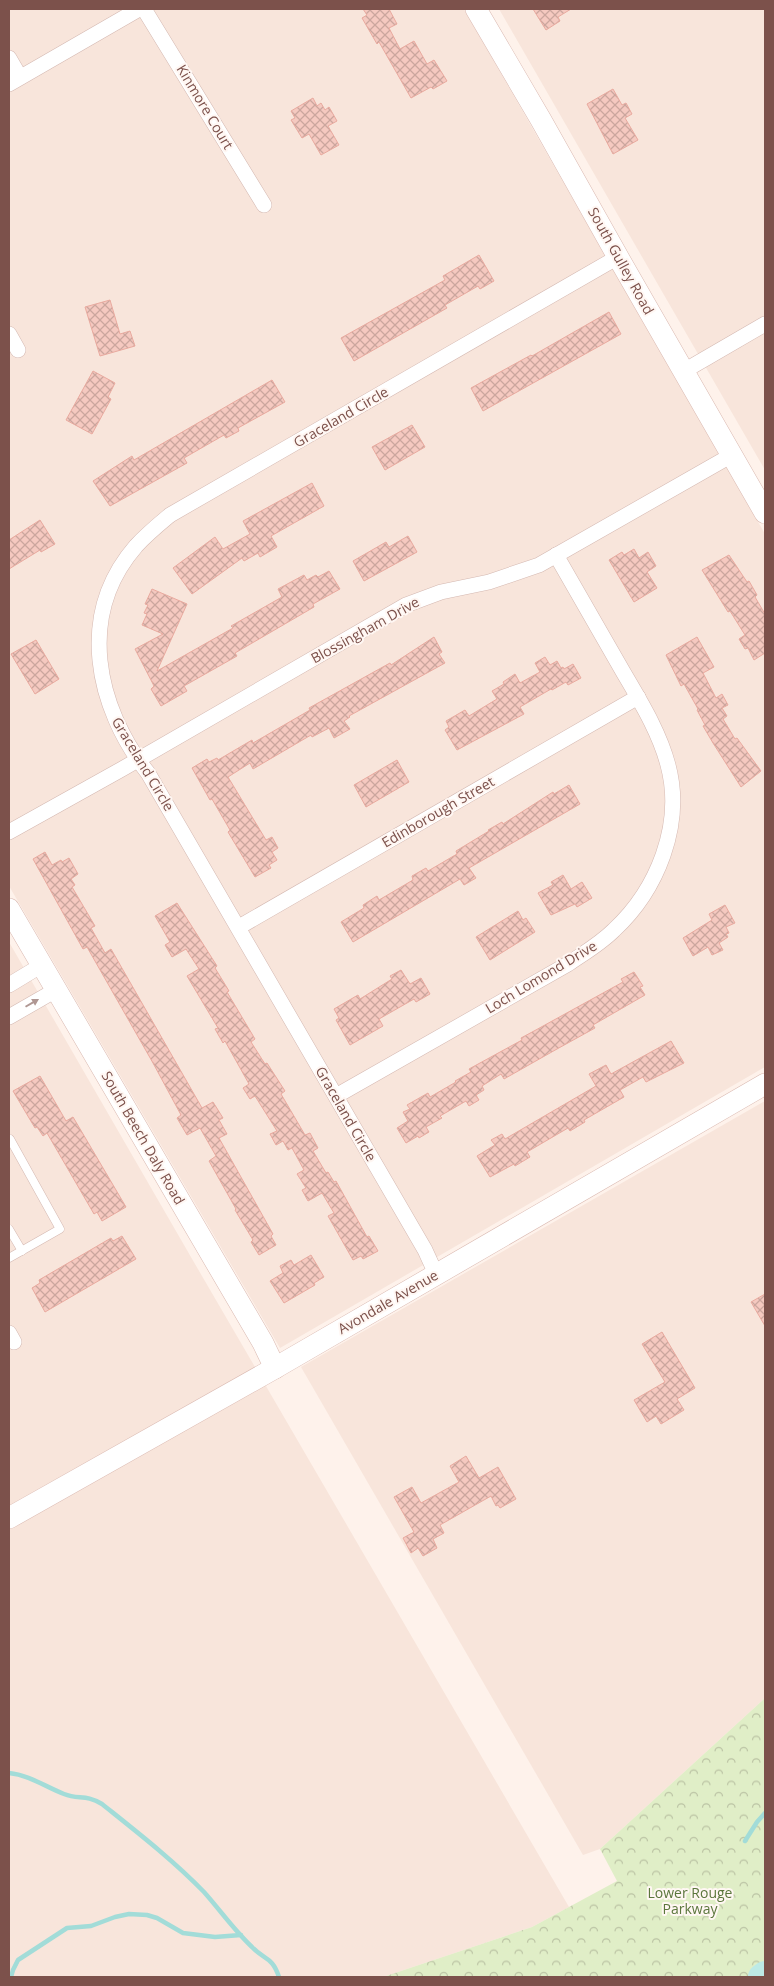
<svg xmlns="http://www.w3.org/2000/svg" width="774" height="1986" viewBox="0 0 774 1986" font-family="'Open Sans',sans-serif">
  <defs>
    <pattern id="park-crowns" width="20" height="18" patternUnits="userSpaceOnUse" patternTransform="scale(1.25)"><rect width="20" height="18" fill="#e0eec7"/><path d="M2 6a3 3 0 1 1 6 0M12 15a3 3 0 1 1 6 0" fill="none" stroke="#bbc3a4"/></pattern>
    <pattern id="building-cross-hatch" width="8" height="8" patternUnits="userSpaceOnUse" patternTransform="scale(1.25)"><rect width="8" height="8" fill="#f5c9c0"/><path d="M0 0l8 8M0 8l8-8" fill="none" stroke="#cba69e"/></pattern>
  </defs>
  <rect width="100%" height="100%" fill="#fef2eb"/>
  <g fill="#f8e5db">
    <path d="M 9,9 L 464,9 L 765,534 L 765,1067 L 280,1348 L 9,886 Z"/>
    <path d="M 499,9 L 765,9 L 765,470 Z"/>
    <path d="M 9,942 L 195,1264 L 569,1907 L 532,1927 L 383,1977 L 9,1977 Z"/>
    <path d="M 765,1101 L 765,1698 L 600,1849 L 583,1855 L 301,1367 Z"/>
  </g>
  <path fill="url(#park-crowns)" d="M 765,1698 L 765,1977 L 383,1977 L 532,1927 L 617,1881 L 600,1849 Z"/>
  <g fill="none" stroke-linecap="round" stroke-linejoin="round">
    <g stroke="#a2dcd8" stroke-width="4.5">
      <path d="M 9,1773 C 29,1775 46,1787 64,1794 C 79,1800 85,1794 102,1804 C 137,1832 173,1860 204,1892 C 220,1910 234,1930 252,1947 C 265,1961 272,1956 279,1977"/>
      <path d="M 745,1841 L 757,1822 L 765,1813"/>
      <path d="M 11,1977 L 13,1970 L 18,1960 L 67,1928 L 91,1926 L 115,1917 L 129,1914 L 147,1915 L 157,1918 L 183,1933 L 215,1937 L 241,1935"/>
    </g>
    <path stroke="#bdeae6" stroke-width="26" d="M 761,1977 L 765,1974"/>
  </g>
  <g fill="url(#building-cross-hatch)" stroke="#e9aa9f">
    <path d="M 363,9 L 389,9 L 397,24 L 389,28 L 400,49 L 414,41 L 427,64 L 434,60 L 447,81 L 433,89 L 431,87 L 411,98 L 379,42 L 377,44 L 362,18 L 367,15 Z"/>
    <path d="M 533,9 L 571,9 L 558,17 L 560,21 L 546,30 Z"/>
    <path d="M 613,89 L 622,105 L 626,103 L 632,114 L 625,118 L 638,140 L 613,154 L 587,104 Z"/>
    <path d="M 313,98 L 317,106 L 321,103 L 325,110 L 329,107 L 337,121 L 328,126 L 339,145 L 321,155 L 309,134 L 302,138 L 291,120 L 295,118 L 291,111 Z"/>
    <path d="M 479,255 L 494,281 L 480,289 L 478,286 L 445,305 L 447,308 L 354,361 L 341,338 L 445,280 L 443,276 Z"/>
    <path d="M 110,300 L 120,334 L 130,331 L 135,346 L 100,356 L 85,307 Z"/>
    <path d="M 609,312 L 621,334 L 483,411 L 471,388 L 531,355 L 532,356 Z"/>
    <path d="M 93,371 L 115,383 L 108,397 L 111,399 L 92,434 L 66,420 Z"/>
    <path d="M 272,380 L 285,402 L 238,428 L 239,431 L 226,438 L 224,435 L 184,458 L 187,463 L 110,506 L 93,481 L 132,456 L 134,460 Z"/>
    <path d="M 412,425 L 425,447 L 385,470 L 372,447 Z"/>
    <path d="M 312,483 L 324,506 L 271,536 L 277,547 L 260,557 L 258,553 L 244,561 L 242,558 L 192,594 L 173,568 L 215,537 L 223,549 L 250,534 L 243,521 Z"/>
    <path d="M 40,520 L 55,544 L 41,552 L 40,550 L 9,569 L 9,540 Z"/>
    <path d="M 408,536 L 417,552 L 364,581 L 353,561 L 386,542 L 389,547 Z"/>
    <path d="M 634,549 L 639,558 L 648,552 L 656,566 L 647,572 L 657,588 L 634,602 L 609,560 L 622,552 L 624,555 Z"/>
    <path d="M 729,555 L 747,582 L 749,581 L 757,595 L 755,597 L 765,614 L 765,653 L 754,660 L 748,648 L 745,649 L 739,639 L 745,635 L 730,611 L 728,612 L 702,570 Z"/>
    <path d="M 329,571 L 340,589 L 313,604 L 314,607 L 235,653 L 237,656 L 184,686 L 187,691 L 161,706 L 151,689 L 154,686 L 135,649 L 163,634 L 142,625 L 147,614 L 144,613 L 148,605 L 145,604 L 152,589 L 187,604 L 157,671 L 233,628 L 231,626 L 282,597 L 278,589 L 304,575 L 307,580 L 316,575 L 318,577 Z"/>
    <path d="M 434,637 L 442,652 L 439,654 L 445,663 L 349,716 L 350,717 L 344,721 L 350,729 L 334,738 L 329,728 L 312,737 L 311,735 L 253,769 L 250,763 L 228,777 L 266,840 L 272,837 L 278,848 L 272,852 L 277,860 L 269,865 L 271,868 L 255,877 L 228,832 L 230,830 L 212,799 L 210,800 L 192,768 L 207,759 L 209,762 L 217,758 L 218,760 L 252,740 L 253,743 L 310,710 L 309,708 L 390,663 L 391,665 Z"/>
    <path d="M 697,637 L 714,667 L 703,673 L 716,698 L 722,694 L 728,705 L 722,708 L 727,716 L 723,719 L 735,739 L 737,738 L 761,771 L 741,787 L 713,743 L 703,726 L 705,725 L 697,710 L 698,709 L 684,684 L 681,686 L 666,655 Z"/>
    <path d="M 36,640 L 59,679 L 35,694 L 11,654 Z"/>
    <path d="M 545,657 L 550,665 L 557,661 L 561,668 L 563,667 L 564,669 L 573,664 L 581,678 L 568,685 L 566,682 L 552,690 L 551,689 L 520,707 L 524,714 L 457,750 L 445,730 L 449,727 L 446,721 L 465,710 L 469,716 L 497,699 L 492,691 L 504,684 L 503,682 L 515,674 L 520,683 L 540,672 L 535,663 Z"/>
    <path d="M 397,760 L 409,782 L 366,807 L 354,785 Z"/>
    <path d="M 569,785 L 580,804 L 469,868 L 476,878 L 464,885 L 460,879 L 353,942 L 341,922 L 364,908 L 363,905 L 377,896 L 379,900 L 413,880 L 412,876 L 426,868 L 428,871 L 457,854 L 456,851 L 489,831 L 488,830 L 502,822 L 503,824 L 553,792 L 554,794 Z"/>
    <path d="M 45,852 L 52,865 L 61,860 L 62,862 L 69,858 L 78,874 L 71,879 L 75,885 L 72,887 L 95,926 L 91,928 L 105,953 L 111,949 L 202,1108 L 213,1102 L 223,1118 L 219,1120 L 227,1134 L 219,1138 L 273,1234 L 271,1236 L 276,1245 L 259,1255 L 251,1242 L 253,1240 L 235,1210 L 236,1209 L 209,1161 L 216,1156 L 200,1128 L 187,1135 L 177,1118 L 181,1115 L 153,1063 L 87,947 L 83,949 L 33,859 Z"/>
    <path d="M 563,875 L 571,889 L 582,882 L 592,898 L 577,907 L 575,904 L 551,915 L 538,893 L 553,885 L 551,882 Z"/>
    <path d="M 177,903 L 217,966 L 215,968 L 229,991 L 227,992 L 255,1039 L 251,1042 L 265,1064 L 267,1063 L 285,1091 L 281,1094 L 305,1135 L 310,1133 L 318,1148 L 313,1151 L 326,1173 L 328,1172 L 334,1182 L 336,1181 L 367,1237 L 369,1236 L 378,1251 L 363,1259 L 361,1256 L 353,1260 L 328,1216 L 334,1213 L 322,1193 L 308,1201 L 302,1190 L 306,1188 L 297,1174 L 304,1170 L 292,1148 L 288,1150 L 283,1141 L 276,1145 L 270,1134 L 277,1131 L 255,1096 L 250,1099 L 243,1088 L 249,1084 L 225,1041 L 223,1043 L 215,1029 L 218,1028 L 187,976 L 199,969 L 186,949 L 172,957 L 165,945 L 170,942 L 155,916 Z"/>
    <path d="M 725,905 L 735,923 L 726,927 L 729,933 L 726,934 L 728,937 L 719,943 L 723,950 L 712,955 L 708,947 L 693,956 L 683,938 L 712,920 L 709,914 Z"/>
    <path d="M 518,911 L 523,920 L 526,918 L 535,932 L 490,960 L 476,937 Z"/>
    <path d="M 401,970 L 410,984 L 421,978 L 430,994 L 416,1002 L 414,999 L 379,1019 L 383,1026 L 350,1045 L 336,1020 L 339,1018 L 334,1009 L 358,995 L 360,999 L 392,979 L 390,976 Z"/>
    <path d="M 634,972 L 643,986 L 640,987 L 645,995 L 593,1025 L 595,1028 L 557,1049 L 504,1079 L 501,1074 L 482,1086 L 484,1090 L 476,1095 L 479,1100 L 469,1106 L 466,1101 L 440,1116 L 442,1118 L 426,1127 L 429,1132 L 419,1138 L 418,1136 L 406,1143 L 397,1128 L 408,1121 L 403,1112 L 410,1109 L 407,1105 L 428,1093 L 430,1097 L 456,1082 L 455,1081 L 471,1072 L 469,1069 L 522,1040 L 521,1038 L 534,1031 L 623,982 L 621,979 Z"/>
    <path d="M 671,1041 L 684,1063 L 646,1082 L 643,1077 L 620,1090 L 624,1097 L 584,1120 L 585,1122 L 570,1131 L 568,1128 L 527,1152 L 530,1157 L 515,1166 L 514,1164 L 490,1177 L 477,1156 L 495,1145 L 491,1140 L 502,1134 L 505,1139 L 596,1086 L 589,1074 L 606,1065 L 611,1074 Z"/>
    <path d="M 40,1076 L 66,1121 L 73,1117 L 126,1207 L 102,1221 L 97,1212 L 94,1214 L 47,1133 L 43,1136 L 37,1127 L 35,1128 L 13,1091 Z"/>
    <path d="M 122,1236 L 136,1259 L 45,1312 L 32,1288 L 40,1283 L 39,1280 L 111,1238 L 113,1241 Z"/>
    <path d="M 311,1255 L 324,1277 L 314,1283 L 315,1285 L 284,1303 L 270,1281 L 283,1273 L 280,1266 L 291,1260 L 294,1265 Z"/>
    <path d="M 765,1294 L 765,1326 L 751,1302 Z"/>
    <path d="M 662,1332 L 695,1388 L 677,1399 L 684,1410 L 661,1424 L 656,1416 L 647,1422 L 634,1400 L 665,1382 L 642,1344 Z"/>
    <path d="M 466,1456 L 479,1478 L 498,1467 L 516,1499 L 500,1508 L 498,1505 L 496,1506 L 491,1496 L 440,1525 L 444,1533 L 433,1539 L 437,1548 L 423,1556 L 418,1548 L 411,1553 L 403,1538 L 414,1532 L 394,1497 L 412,1487 L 421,1503 L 459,1482 L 450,1466 Z"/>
  </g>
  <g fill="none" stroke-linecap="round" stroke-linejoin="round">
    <defs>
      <g id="lane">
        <path d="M 9,1140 L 10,1139 L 60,1229 L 9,1258"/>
        <path d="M 9,1229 L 22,1251"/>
      </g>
      <g id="street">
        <path d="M 144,9 L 264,205"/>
        <path d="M 9,58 L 20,77"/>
        <path d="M 9,84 L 139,9"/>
        <path d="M 9,334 L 18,350"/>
        <path d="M 684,371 L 765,324"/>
        <path d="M 9,832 L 122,769 L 406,605 L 441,592 L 489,582 L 539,565 L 732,455"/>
        <path d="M 239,927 L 638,697"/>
        <path d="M 9,985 L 42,965"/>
        <path d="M 9,1017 L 56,990"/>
        <path d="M 336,1096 L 568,964 C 584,953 600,944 614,930 C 657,890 684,825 668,765 C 659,731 640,701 622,670 C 600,632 578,594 556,555"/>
        <path d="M 436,1274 L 425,1250 L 148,773 C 96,707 76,615 136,546 C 147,534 158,525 170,515 L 618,257"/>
        <path d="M 9,1333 L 14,1342"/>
      </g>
      <g id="secondary">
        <path d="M 476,9 L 541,120 L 618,257 L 765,513"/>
        <path d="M 9,909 L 263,1343 L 275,1368"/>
        <path d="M 9,1518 L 275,1368 L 765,1084"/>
      </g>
    </defs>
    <use href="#lane" stroke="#d4b8b1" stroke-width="9"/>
    <use href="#street" stroke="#d4b8b1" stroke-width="16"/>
    <use href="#secondary" stroke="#dab9b1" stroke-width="22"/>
    <use href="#lane" stroke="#fff" stroke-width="8"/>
    <use href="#street" stroke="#fff" stroke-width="15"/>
    <use href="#secondary" stroke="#fff" stroke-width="21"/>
  </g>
  <defs><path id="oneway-solid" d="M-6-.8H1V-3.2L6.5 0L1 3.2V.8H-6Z" transform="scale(1.25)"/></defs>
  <use fill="#b09793" href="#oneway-solid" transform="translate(32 1003) rotate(-30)"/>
  <g text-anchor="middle" stroke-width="4" stroke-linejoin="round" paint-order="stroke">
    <g font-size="14" fill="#7c514b" stroke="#fff7f3">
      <text transform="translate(205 107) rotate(59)" y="5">Kinmore Court</text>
      <text transform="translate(621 261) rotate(61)" y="5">South Gulley Road</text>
      <text transform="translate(341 417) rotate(-30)" y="5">Graceland Circle</text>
      <text transform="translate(365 630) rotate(-29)" y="5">Blossingham Drive</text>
      <text transform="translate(143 764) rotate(59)" y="5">Graceland Circle</text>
      <text transform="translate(438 812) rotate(-30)" y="5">Edinborough Street</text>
      <text transform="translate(541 977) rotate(-31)" y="5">Loch Lomond Drive</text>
      <text transform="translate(346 1114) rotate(60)" y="5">Graceland Circle</text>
      <text transform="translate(143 1138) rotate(60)" y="5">South Beech Daly Road</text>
      <text transform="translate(388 1302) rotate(-30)" y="5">Avondale Avenue</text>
    </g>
    <g font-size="14" fill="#5b763c" stroke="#fff7f3">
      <text x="690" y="1898">Lower Rouge<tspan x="690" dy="16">Parkway</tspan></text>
    </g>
  </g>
  <rect width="774" height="1986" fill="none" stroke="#7c514b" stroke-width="20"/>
</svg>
